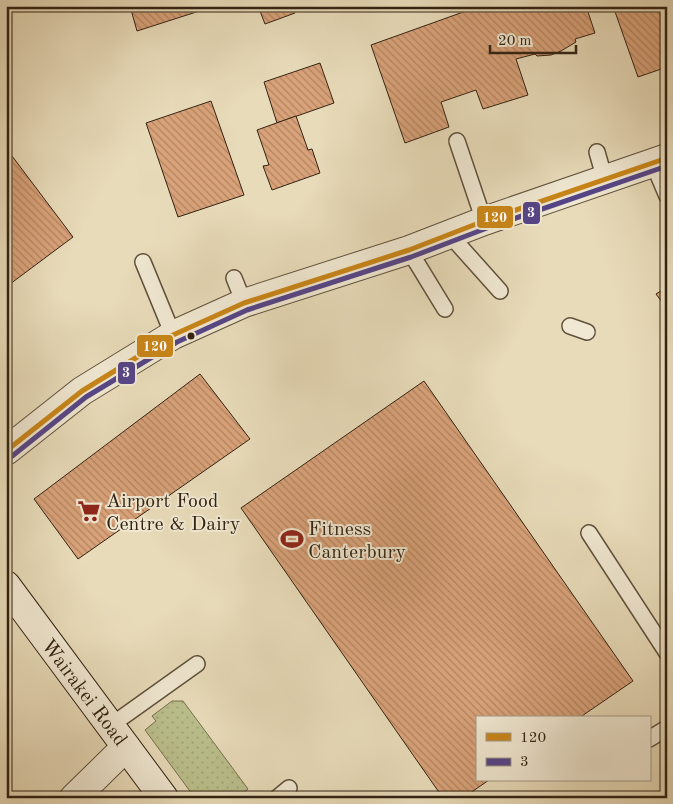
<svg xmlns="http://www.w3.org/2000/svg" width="673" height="804" viewBox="0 0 673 804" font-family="'Old Standard TT',serif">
  <defs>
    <pattern id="grass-dots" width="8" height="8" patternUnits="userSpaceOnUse" patternTransform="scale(1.25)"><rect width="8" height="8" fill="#babf8c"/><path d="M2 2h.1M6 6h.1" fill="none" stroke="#a0a478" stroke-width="1.8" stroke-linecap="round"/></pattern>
    <pattern id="building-back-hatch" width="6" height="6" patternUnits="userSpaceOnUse" patternTransform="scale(1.25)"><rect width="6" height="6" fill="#d9a279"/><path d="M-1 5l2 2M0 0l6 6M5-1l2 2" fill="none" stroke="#b18462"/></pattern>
  </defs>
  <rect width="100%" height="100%" fill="#e8dbb9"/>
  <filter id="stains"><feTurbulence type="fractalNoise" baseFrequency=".004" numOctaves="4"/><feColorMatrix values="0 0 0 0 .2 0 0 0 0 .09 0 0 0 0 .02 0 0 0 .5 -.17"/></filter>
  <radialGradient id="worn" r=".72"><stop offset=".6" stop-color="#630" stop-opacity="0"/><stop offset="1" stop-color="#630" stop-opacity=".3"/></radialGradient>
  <path fill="url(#grass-dots)" stroke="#767150" d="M 172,701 L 183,701 L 248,789 L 237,798 L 195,798 L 145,730 L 156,721 L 152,716 Z"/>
  <g fill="url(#building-back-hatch)" stroke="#332313">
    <path d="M 130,6 L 215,6 L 137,31 Z"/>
    <path d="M 258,6 L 293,6 L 295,13 L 265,24 Z"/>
    <path d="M 480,6 L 586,6 L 595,33 L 575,39 L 576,42 L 561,51 L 551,55 L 537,56 L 535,54 L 516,59 L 528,95 L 483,109 L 476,90 L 441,102 L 449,127 L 405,143 L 371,45 Z"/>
    <path d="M 613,6 L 667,6 L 667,67 L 638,77 Z"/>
    <path d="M 320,63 L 334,103 L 277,123 L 264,82 Z"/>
    <path d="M 211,101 L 244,195 L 178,217 L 146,123 Z"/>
    <path d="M 296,116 L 308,150 L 312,149 L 320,173 L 272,190 L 263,166 L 269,165 L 257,130 Z"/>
    <path d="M 6,148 L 73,237 L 6,287 Z"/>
    <path d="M 667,287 L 667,309 L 656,294 Z"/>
    <path d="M 200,374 L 250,439 L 78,559 L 34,499 Z"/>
    <path d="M 424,381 L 633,681 L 579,718 L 477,718 L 477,780 L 489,780 L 463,798 L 443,798 L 241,508 Z"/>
  </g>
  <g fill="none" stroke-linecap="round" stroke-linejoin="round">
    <defs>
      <g id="lane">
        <path d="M 457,141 L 484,221"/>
        <path d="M 597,152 L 605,180"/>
        <path d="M 653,163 L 667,196"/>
        <path d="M 449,234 L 500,291"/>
        <path d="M 409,250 L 445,309"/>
        <path d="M 143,262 L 173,335"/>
        <path d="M 234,278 L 244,303"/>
        <path d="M 570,326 L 587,332"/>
        <path d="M 589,533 L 667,653"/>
        <path d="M 110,726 L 197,664"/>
        <path d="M 649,739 L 667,728"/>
        <path d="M 277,798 L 289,788"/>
      </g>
      <g id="street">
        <path d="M 6,451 L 82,391 L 173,335 L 244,303 L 409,250 L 484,221 L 667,158"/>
        <path d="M 74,798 L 126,747"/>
      </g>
      <path id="secondary" d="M 6,585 L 164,798"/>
    </defs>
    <use href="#lane" stroke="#60513c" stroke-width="18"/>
    <use href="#street" stroke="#60513c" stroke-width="30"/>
    <use href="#secondary" stroke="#332313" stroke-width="30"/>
    <use href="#lane" stroke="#f0e8d2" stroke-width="15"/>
    <use href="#street" stroke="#f0e8d2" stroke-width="28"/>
    <use href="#secondary" stroke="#f0e8d2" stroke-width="28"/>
    <defs>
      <path id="bus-1" d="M 6,451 L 82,391 L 173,335 L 244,303 L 409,250 L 484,221 L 667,158"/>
      <path id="bus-2" d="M 11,457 L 86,397 L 177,342 L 247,310 L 411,257 L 487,228 L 667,166"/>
    </defs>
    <use href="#bus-1" stroke="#f0e8d2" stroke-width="9"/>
    <use href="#bus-2" stroke="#f0e8d2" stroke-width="9"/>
    <use href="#bus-1" stroke="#c88518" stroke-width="5"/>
    <use href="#bus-2" stroke="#554588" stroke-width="5"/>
  </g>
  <defs>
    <symbol id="supermarket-bare" viewBox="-9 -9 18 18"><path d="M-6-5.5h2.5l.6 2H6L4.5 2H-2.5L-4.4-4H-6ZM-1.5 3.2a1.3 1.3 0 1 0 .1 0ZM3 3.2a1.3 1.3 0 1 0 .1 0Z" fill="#8f2418" stroke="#f0e8d2" stroke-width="2.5" paint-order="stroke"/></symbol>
    <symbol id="stadium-bare" viewBox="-9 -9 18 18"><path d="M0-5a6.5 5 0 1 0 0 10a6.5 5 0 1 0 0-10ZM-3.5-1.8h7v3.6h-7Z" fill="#8f2418" stroke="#f0e8d2" stroke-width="2.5" paint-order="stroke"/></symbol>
  </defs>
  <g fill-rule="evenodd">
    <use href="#supermarket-bare" x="73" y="495" width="32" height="32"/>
    <use href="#stadium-bare" x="276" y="523" width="32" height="32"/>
  </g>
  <circle fill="#332313" stroke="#f0e8d2" stroke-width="2" cx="191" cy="336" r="4.5"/>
  <g text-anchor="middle" stroke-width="4" stroke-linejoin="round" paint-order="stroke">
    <g font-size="20" fill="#332313" stroke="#f0e8d2" text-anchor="start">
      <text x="106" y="507">Airport Food<tspan x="106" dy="23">Centre &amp; Dairy</tspan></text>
      <text x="308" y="535">Fitness<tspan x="308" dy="23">Canterbury</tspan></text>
    </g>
    <g font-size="20" fill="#332313" stroke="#f0e8d2">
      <text transform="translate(85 692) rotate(53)" y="7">Wairakei Road</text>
    </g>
  </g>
  <g stroke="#f0e8d2" stroke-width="2">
    <rect x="522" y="201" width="19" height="24" rx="5" fill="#554588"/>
    <rect x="476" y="205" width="38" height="24" rx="5" fill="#c88518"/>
    <rect x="136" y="334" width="38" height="24" rx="5" fill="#c88518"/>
    <rect x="117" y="361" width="19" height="24" rx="5" fill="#554588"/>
  </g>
  <g font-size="14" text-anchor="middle" font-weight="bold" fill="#fff">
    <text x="531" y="217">3</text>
    <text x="495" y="222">120</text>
    <text x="155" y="351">120</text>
    <text x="126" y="377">3</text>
  </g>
  <rect width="673" height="804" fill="none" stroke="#e8dbb9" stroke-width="25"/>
  <rect x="8" y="8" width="658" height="789" fill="none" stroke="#332313" stroke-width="2.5"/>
  <rect x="12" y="12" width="648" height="779" fill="none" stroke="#332313"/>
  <rect x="476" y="716" width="175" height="65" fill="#f0e8d2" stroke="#a49986"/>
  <rect x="486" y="733" width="25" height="8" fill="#c88518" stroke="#a49986"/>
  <text x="520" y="742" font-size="15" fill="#332313">120</text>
  <rect x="486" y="758" width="25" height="8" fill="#554588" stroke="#a49986"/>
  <text x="520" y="766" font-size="15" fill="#332313">3</text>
  <path d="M490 45v8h86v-8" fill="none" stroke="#332313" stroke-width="2.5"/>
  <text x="498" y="45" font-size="15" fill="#332313" stroke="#f0e8d2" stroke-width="4" paint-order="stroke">20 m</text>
  <rect width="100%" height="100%" filter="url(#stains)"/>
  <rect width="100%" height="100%" fill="url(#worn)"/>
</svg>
